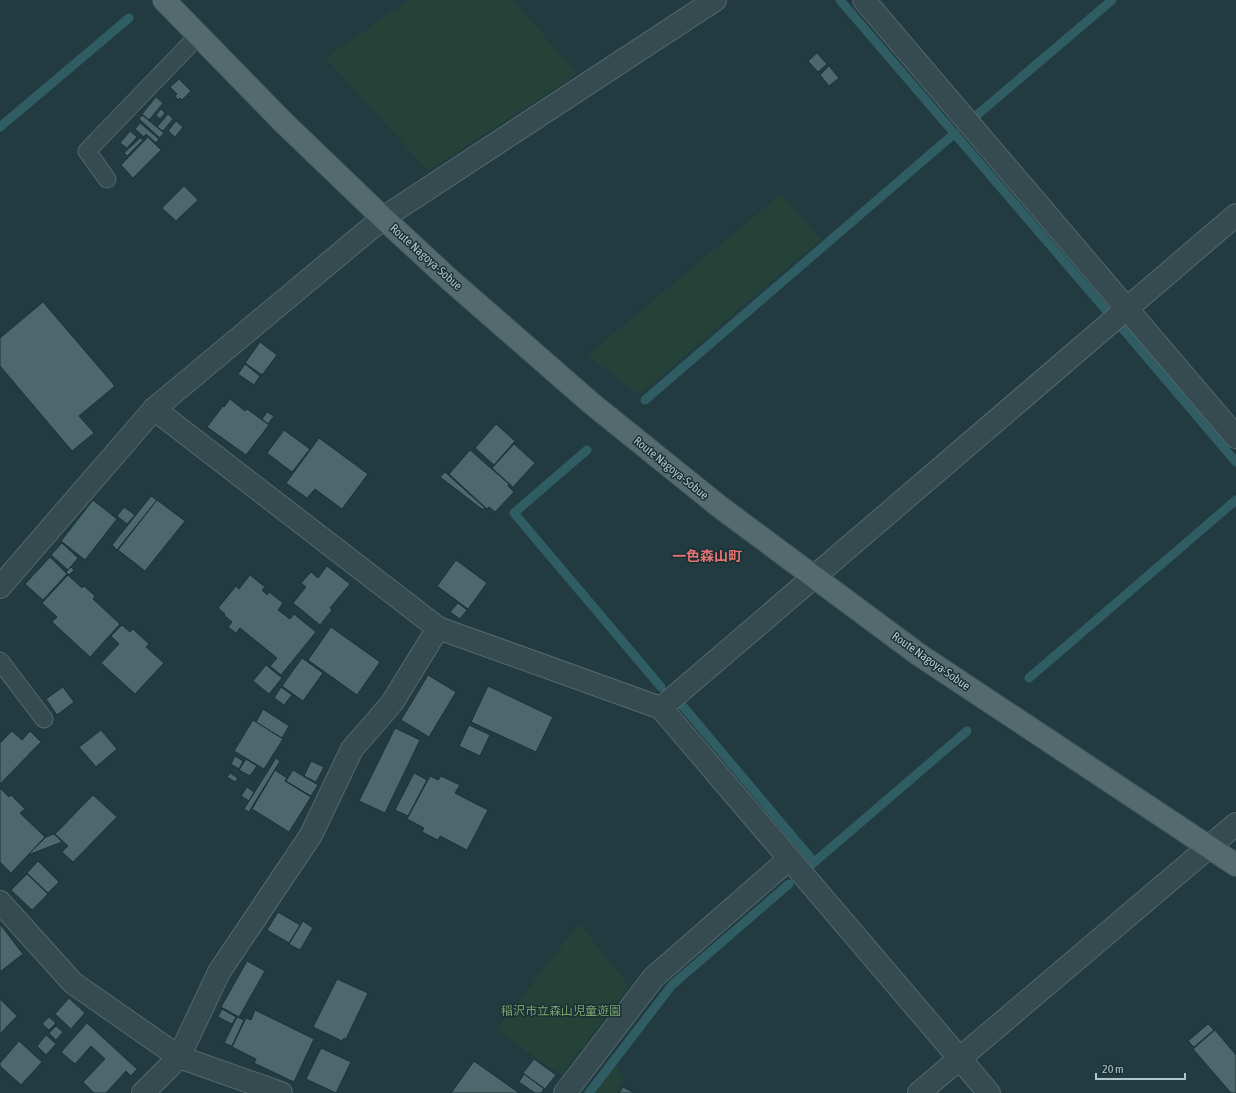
<svg xmlns="http://www.w3.org/2000/svg" width="1236" height="1093" viewBox="0 0 1236 1093" font-family="'Asap Condensed','Noto Sans JP',sans-serif">
  <rect width="100%" height="100%" fill="#213b40"/>
  <g fill="#254238">
    <path d="M 408,0 L 513,0 L 577,74 L 428,171 L 326,58 Z"/>
    <path d="M 781,194 L 821,239 L 639,395 L 588,355 Z"/>
    <path d="M 579,924 L 629,986 L 561,1075 L 496,1030 Z"/>
    <path d="M 611,1063 L 625,1077 L 616,1093 L 593,1093 Z"/>
  </g>
  <g fill="none" stroke-linecap="round" stroke-linejoin="round">
    <g stroke="#305c64" stroke-width="9">
      <path d="M 840,0 L 1105,309"/>
      <path d="M 977,115 L 1112,0"/>
      <path d="M 0,127 L 129,18"/>
      <path d="M 1122,328 L 1236,462"/>
      <path d="M 645,400 L 955,133"/>
      <path d="M 587,450 L 514,513 L 661,687"/>
      <path d="M 1029,678 L 1236,500"/>
      <path d="M 681,704 L 814,862"/>
      <path d="M 811,865 L 967,731"/>
      <path d="M 589,1093 L 672,985 L 789,884"/>
    </g>
  </g>
  <g fill="#4c686d" stroke="#1d3236">
    <path d="M 817,53 L 827,64 L 818,72 L 808,61 Z"/>
    <path d="M 829,66 L 839,78 L 829,86 L 820,75 Z"/>
    <path d="M 179,79 L 191,91 L 182,100 L 180,98 L 178,100 L 175,96 L 177,94 L 170,87 Z"/>
    <path d="M 156,97 L 163,103 L 149,120 L 142,114 Z"/>
    <path d="M 161,109 L 165,113 L 160,119 L 156,115 Z"/>
    <path d="M 168,114 L 173,119 L 163,131 L 157,127 Z"/>
    <path d="M 142,115 L 164,133 L 160,138 L 139,119 Z"/>
    <path d="M 176,121 L 183,127 L 175,137 L 168,131 Z"/>
    <path d="M 140,123 L 159,139 L 156,143 L 146,134 L 144,137 L 135,129 Z"/>
    <path d="M 130,131 L 137,137 L 127,148 L 120,143 Z"/>
    <path d="M 148,137 L 161,150 L 133,178 L 121,165 Z"/>
    <path d="M 140,138 L 143,140 L 127,156 L 124,153 Z"/>
    <path d="M 184,186 L 198,200 L 176,221 L 162,208 Z"/>
    <path d="M 43,302 L 115,386 L 79,416 L 94,433 L 72,451 L 0,366 L 0,338 Z"/>
    <path d="M 260,342 L 277,355 L 262,375 L 245,363 Z"/>
    <path d="M 245,364 L 260,376 L 254,385 L 238,374 Z"/>
    <path d="M 230,399 L 245,411 L 247,409 L 269,425 L 246,455 L 207,427 L 223,406 L 224,407 Z"/>
    <path d="M 267,412 L 274,416 L 268,424 L 262,419 Z"/>
    <path d="M 496,424 L 515,441 L 494,465 L 475,448 Z"/>
    <path d="M 284,430 L 310,449 L 292,472 L 267,453 Z"/>
    <path d="M 319,438 L 368,474 L 342,509 L 315,489 L 307,498 L 286,483 Z"/>
    <path d="M 514,444 L 535,463 L 513,487 L 492,468 Z"/>
    <path d="M 470,450 L 509,484 L 508,486 L 514,492 L 495,512 L 489,507 L 487,509 L 449,474 Z"/>
    <path d="M 445,472 L 485,508 L 483,510 L 440,477 Z"/>
    <path d="M 151,496 L 157,500 L 117,550 L 112,545 Z"/>
    <path d="M 93,500 L 117,519 L 85,560 L 61,541 Z"/>
    <path d="M 157,500 L 185,521 L 145,571 L 118,550 Z"/>
    <path d="M 124,507 L 135,515 L 127,524 L 117,516 Z"/>
    <path d="M 62,543 L 78,558 L 68,570 L 51,555 Z"/>
    <path d="M 50,557 L 67,574 L 43,600 L 25,584 Z"/>
    <path d="M 456,560 L 487,583 L 468,609 L 437,586 Z"/>
    <path d="M 327,566 L 350,584 L 330,608 L 332,610 L 320,625 L 293,603 L 306,587 L 301,583 L 311,572 L 318,578 Z"/>
    <path d="M 71,567 L 74,570 L 69,575 L 66,572 Z"/>
    <path d="M 68,575 L 82,588 L 84,586 L 95,596 L 93,599 L 120,624 L 90,657 L 52,622 L 57,617 L 42,603 Z"/>
    <path d="M 250,575 L 265,587 L 262,590 L 267,595 L 269,592 L 283,603 L 278,610 L 290,619 L 294,614 L 316,632 L 281,675 L 270,666 L 277,658 L 240,628 L 236,633 L 228,627 L 232,622 L 224,615 L 225,614 L 218,608 L 236,586 L 239,589 Z"/>
    <path d="M 458,603 L 467,610 L 460,619 L 450,612 Z"/>
    <path d="M 122,625 L 130,632 L 133,629 L 149,644 L 146,647 L 164,663 L 135,694 L 101,663 L 119,644 L 111,636 Z"/>
    <path d="M 331,627 L 380,662 L 357,695 L 308,660 Z"/>
    <path d="M 302,658 L 323,673 L 303,701 L 282,686 Z"/>
    <path d="M 266,665 L 282,678 L 269,694 L 253,681 Z"/>
    <path d="M 428,675 L 456,692 L 429,737 L 401,720 Z"/>
    <path d="M 488,686 L 553,717 L 536,752 L 471,722 Z"/>
    <path d="M 63,687 L 74,702 L 57,715 L 46,699 Z"/>
    <path d="M 281,687 L 292,695 L 284,705 L 274,698 Z"/>
    <path d="M 263,709 L 289,726 L 282,738 L 256,722 Z"/>
    <path d="M 253,720 L 283,739 L 264,769 L 234,751 Z"/>
    <path d="M 469,725 L 490,735 L 480,756 L 459,746 Z"/>
    <path d="M 395,728 L 420,740 L 385,813 L 359,801 Z"/>
    <path d="M 101,730 L 117,749 L 96,767 L 79,747 Z"/>
    <path d="M 12,731 L 22,740 L 30,731 L 41,742 L 0,784 L 0,743 Z"/>
    <path d="M 235,756 L 243,761 L 239,769 L 231,764 Z"/>
    <path d="M 276,758 L 280,761 L 249,812 L 244,809 Z"/>
    <path d="M 246,759 L 257,766 L 250,776 L 239,770 Z"/>
    <path d="M 311,761 L 324,767 L 316,782 L 304,776 Z"/>
    <path d="M 275,770 L 287,778 L 285,781 L 311,797 L 289,832 L 252,809 Z"/>
    <path d="M 293,770 L 318,785 L 311,796 L 286,781 Z"/>
    <path d="M 230,773 L 238,778 L 235,782 L 227,777 Z"/>
    <path d="M 414,773 L 427,780 L 408,816 L 395,810 Z"/>
    <path d="M 430,776 L 438,780 L 441,776 L 460,785 L 455,793 L 488,810 L 467,850 L 440,836 L 438,840 L 422,832 L 424,828 L 407,819 Z"/>
    <path d="M 247,787 L 254,792 L 249,801 L 241,796 Z"/>
    <path d="M 0,788 L 9,797 L 11,795 L 25,809 L 20,813 L 45,837 L 11,873 L 0,862 Z"/>
    <path d="M 93,795 L 117,817 L 73,862 L 62,852 L 68,846 L 55,834 Z"/>
    <path d="M 54,834 L 62,842 L 28,855 L 46,837 Z"/>
    <path d="M 38,861 L 59,882 L 48,893 L 27,873 Z"/>
    <path d="M 27,874 L 48,894 L 32,910 L 11,890 Z"/>
    <path d="M 278,912 L 300,925 L 289,943 L 267,930 Z"/>
    <path d="M 303,921 L 313,928 L 300,950 L 289,944 Z"/>
    <path d="M 0,924 L 23,954 L 1,971 L 0,970 Z"/>
    <path d="M 247,961 L 265,971 L 239,1017 L 221,1007 Z"/>
    <path d="M 337,979 L 368,993 L 346,1039 L 344,1038 L 342,1041 L 313,1027 Z"/>
    <path d="M 69,998 L 85,1013 L 71,1029 L 55,1014 Z"/>
    <path d="M 0,999 L 17,1016 L 0,1034 Z"/>
    <path d="M 222,1009 L 236,1017 L 232,1024 L 218,1017 Z"/>
    <path d="M 255,1010 L 314,1039 L 294,1082 L 254,1063 L 256,1059 L 232,1047 L 246,1018 L 251,1020 Z"/>
    <path d="M 49,1017 L 56,1023 L 49,1030 L 42,1024 Z"/>
    <path d="M 237,1017 L 244,1020 L 232,1046 L 224,1043 Z"/>
    <path d="M 87,1023 L 137,1069 L 131,1076 L 126,1071 L 106,1093 L 94,1093 L 83,1082 L 105,1059 L 91,1046 L 75,1064 L 61,1052 Z"/>
    <path d="M 1208,1024 L 1214,1030 L 1194,1047 L 1188,1041 Z"/>
    <path d="M 56,1026 L 63,1032 L 56,1040 L 49,1033 Z"/>
    <path d="M 1215,1030 L 1236,1055 L 1236,1093 L 1231,1093 L 1193,1049 Z"/>
    <path d="M 46,1035 L 56,1044 L 46,1055 L 37,1046 Z"/>
    <path d="M 19,1041 L 42,1062 L 21,1085 L 0,1066 L 0,1063 Z"/>
    <path d="M 321,1048 L 351,1062 L 336,1093 L 306,1079 Z"/>
    <path d="M 534,1059 L 556,1075 L 545,1089 L 523,1073 Z"/>
    <path d="M 474,1061 L 519,1093 L 451,1093 Z"/>
    <path d="M 524,1074 L 544,1089 L 541,1093 L 535,1093 L 519,1082 Z"/>
    <path d="M 623,1087 L 634,1093 L 619,1093 Z"/>
  </g>
  <g fill="none" stroke-linecap="round" stroke-linejoin="round">
    <defs>
      <g id="service">
        <path d="M 107,179 L 87,151 L 198,36"/>
        <path d="M 0,661 L 44,719"/>
      </g>
      <g id="minor">
        <path d="M 864,0 L 1236,437"/>
        <path d="M 154,409 L 438,628 L 661,708 L 989,1093"/>
        <path d="M 0,587 L 154,409 L 383,218 L 715,0"/>
        <path d="M 661,708 L 1236,215"/>
        <path d="M 0,902 L 73,983 L 179,1057 L 281,1093"/>
        <path d="M 143,1093 L 179,1057 L 219,972 L 311,835 L 352,749 L 392,703 L 438,628"/>
        <path d="M 565,1093 L 654,977 L 789,859"/>
        <path d="M 919,1093 L 1236,824"/>
      </g>
      <path id="primary" d="M 164,0 L 284,123 L 383,218 L 449,279 L 591,403 L 720,507 L 918,654 L 1236,865"/>
    </defs>
    <use href="#service" stroke="#54696d" stroke-width="19"/>
    <use href="#minor" stroke="#54696d" stroke-width="24"/>
    <use href="#primary" stroke="#42575b" stroke-width="24"/>
    <use href="#service" stroke="#364b4f" stroke-width="17"/>
    <use href="#minor" stroke="#364b4f" stroke-width="22"/>
    <use href="#primary" stroke="#536b6f" stroke-width="22"/>
  </g>
  <g text-anchor="middle" stroke-width="3" stroke-linejoin="round" paint-order="stroke">
    <g font-size="12" fill="#b1c6ca" stroke="#1b3034">
      <text transform="translate(426 257) rotate(42)" y="4">Route Nagoya-Sobue</text>
      <text transform="translate(671 468) rotate(39)" y="4">Route Nagoya-Sobue</text>
      <text transform="translate(931 661) rotate(35)" y="4">Route Nagoya-Sobue</text>
    </g>
    <g font-size="12" fill="#78a36e" stroke="#1b3034">
      <text x="561" y="1015">稲沢市立森山児童遊園</text>
    </g>
    <g font-size="14" font-weight="bold" fill="#e47271" stroke="#1b3034">
      <text x="707" y="561">一色森山町</text>
    </g>
  </g>
  <path d="M1096 1073v6h89v-6" fill="none" stroke="#b1c6ca" stroke-width="2"/>
  <text x="1102" y="1073" font-size="12" fill="#b1c6ca" stroke="#1b3034" stroke-width="3" paint-order="stroke">20 m</text>
</svg>
